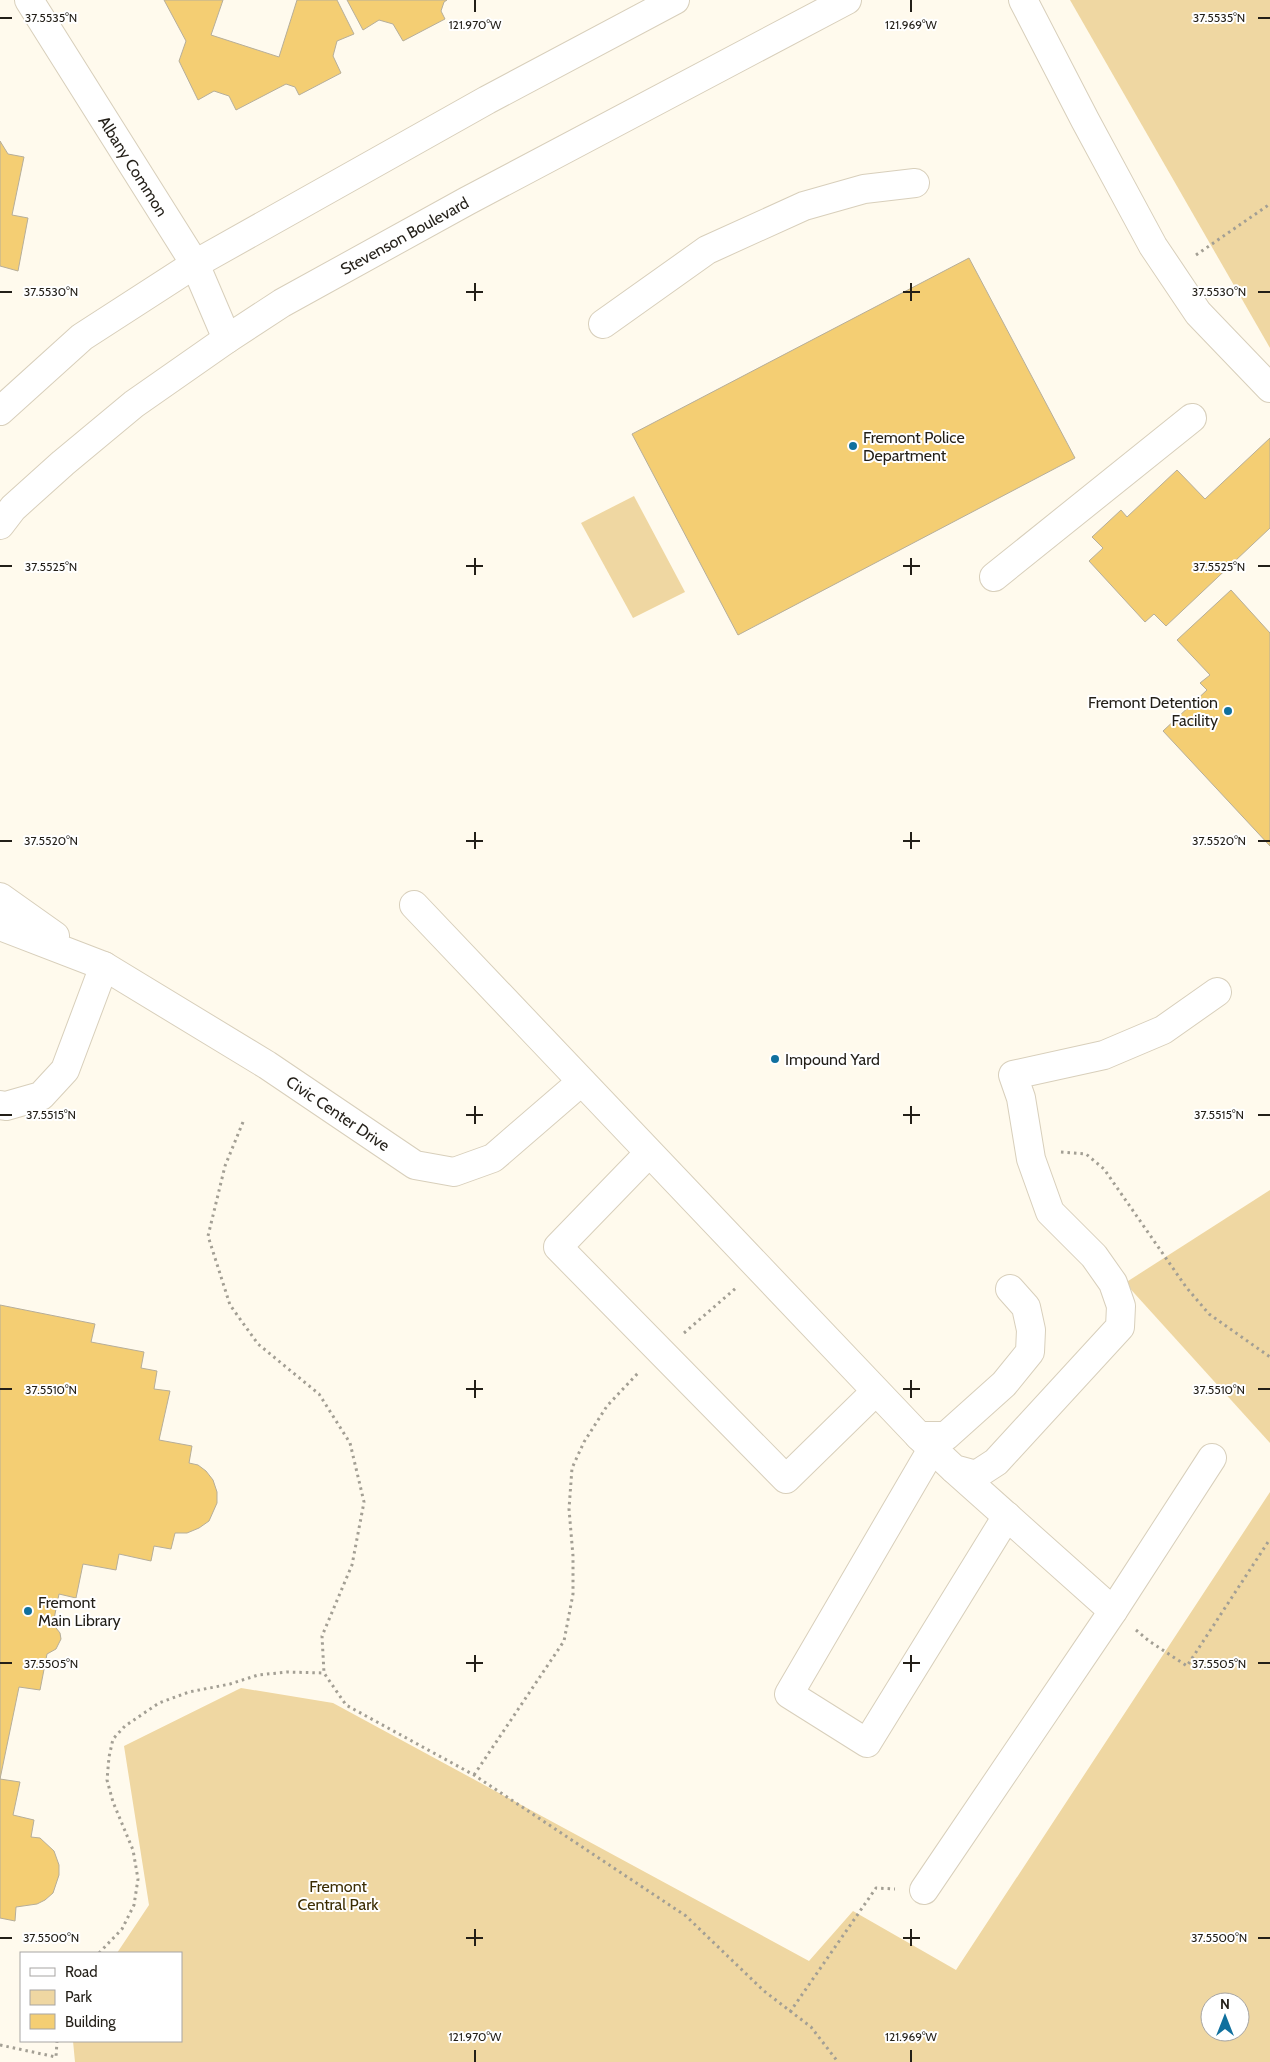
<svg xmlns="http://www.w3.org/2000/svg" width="1270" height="2062" viewBox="0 0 1270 2062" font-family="Cabin,sans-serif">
  <rect width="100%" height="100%" fill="#fffaed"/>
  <g fill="#efd7a2" fill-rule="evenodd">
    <path d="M 1070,0 L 1270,0 L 1270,348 Z"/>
    <path d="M 634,496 L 685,592 L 633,618 L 581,523 Z"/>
    <path d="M 1270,1190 L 1270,1443 L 1125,1283 Z"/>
    <path d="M 1270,1492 L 1270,2062 L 75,2062 L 73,2041 L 181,2041 L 181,1953 L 117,1953 L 149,1905 L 124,1746 L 241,1688 L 333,1703 L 809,1961 L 853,1911 L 956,1970 ZM 1210,2002 L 1240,2002 L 1240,2032 L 1210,2032 Z"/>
  </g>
  <g fill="#f4ce73" stroke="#b6ae9a">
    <path d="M 164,0 L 223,0 L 211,35 L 279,57 L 297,0 L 337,0 L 354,34 L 337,41 L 333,56 L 341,73 L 299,95 L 295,87 L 286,84 L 236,110 L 229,96 L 214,91 L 198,100 L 179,61 L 186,41 Z"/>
    <path d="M 347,0 L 447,0 L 444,2 L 441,11 L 445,19 L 403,41 L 393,24 L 379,20 L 363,30 Z"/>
    <path d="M 0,141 L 8,154 L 24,157 L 12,215 L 28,218 L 18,271 L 0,266 Z"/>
    <path d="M 969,258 L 1075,458 L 738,635 L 632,434 Z"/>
    <path d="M 1270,438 L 1270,528 L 1166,626 L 1154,614 L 1145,622 L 1089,561 L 1103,548 L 1092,537 L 1121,510 L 1127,517 L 1177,470 L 1205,499 Z"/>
    <path d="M 1231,590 L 1270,633 L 1270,846 L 1163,731 L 1207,690 L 1200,683 L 1210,675 L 1177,640 Z"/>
    <path d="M 0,1305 L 95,1324 L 91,1342 L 144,1352 L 141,1368 L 157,1371 L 154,1389 L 170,1391 L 159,1440 L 192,1446 L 189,1463 L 198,1465 L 206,1471 L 213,1480 L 217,1492 L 217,1503 L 209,1521 L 199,1528 L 187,1533 L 175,1533 L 171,1549 L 154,1546 L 151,1561 L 119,1554 L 116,1570 L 83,1564 L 76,1598 L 59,1594 L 53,1624 L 60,1633 L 61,1639 L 56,1649 L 47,1654 L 40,1690 L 19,1687 L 0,1779 L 20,1782 L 13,1815 L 34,1820 L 31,1837 L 40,1838 L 54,1851 L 59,1865 L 59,1875 L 53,1893 L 45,1900 L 37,1904 L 16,1907 L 15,1921 L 0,1918 Z"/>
  </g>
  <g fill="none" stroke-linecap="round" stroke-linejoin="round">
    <defs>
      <g id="minor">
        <path id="s1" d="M 29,0 L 195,264 L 227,339"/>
        <path d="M 1023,0 L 1085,120 L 1153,246 L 1198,313 L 1270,388"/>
        <path d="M 603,324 L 707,250 L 804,206 L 864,189 L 915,183"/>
        <path d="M 994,577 L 1192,418"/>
        <path d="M 0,897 L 55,936"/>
        <path d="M 414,905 L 919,1436 L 946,1436 L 1004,1384 L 1030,1352 L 1031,1330 L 1026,1307 L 1010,1289"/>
        <path id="s2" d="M 0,926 L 104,966 L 267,1065 L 415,1165 L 454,1172 L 493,1158 L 581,1082"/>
        <path d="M 0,1105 L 6,1106 L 41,1096 L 65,1070 L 104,966"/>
        <path d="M 649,1153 L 558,1247 L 786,1479 L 875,1392"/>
        <path d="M 919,1436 L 954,1469 L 976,1475 L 996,1462 L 1120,1327 L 1121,1306 L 1113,1283 L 1094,1256 L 1050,1212 L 1031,1159 L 1021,1098 L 1013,1075 L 1104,1055 L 1163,1030 L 1217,992"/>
        <path d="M 932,1449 L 789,1694 L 867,1743 L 1007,1516"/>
        <path d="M 954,1469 L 1113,1611"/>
        <path d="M 924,1890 L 1113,1611 L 1212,1458"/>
      </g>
      <g id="major">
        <path d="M 0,411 L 82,337 L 195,264 L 487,100 L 675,0"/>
        <path id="s3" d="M 0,525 L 13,508 L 63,463 L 134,404 L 227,339 L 282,303 L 467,201 L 847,0"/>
      </g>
    </defs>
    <use href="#minor" stroke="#d8cfbb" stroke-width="30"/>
    <use href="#major" stroke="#d8cfbb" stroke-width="30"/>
    <g stroke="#a39f94" stroke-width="3" stroke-dasharray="2.5 4" stroke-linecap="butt">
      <path d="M 1196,255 L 1270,204"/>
      <path d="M 243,1122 L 225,1166 L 208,1236 L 230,1305 L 258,1344 L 319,1394 L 350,1443 L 364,1502 L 352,1565 L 322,1636 L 324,1673 L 346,1705 L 474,1775 L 686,1916 L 764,1991 L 811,2027 L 838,2062"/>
      <path d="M 1061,1152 L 1086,1154 L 1104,1169 L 1186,1287 L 1209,1314 L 1270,1357"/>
      <path d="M 684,1333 L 736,1288"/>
      <path d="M 1136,1630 L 1149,1641 L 1187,1666 L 1270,1539"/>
      <path d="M 474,1775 L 564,1641 L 573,1594 L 573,1556 L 569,1509 L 572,1468 L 584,1442 L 607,1406 L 638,1373"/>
      <path d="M 99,1953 L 122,1929 L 134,1905 L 138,1879 L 133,1850 L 113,1802 L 107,1780 L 109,1757 L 113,1739 L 125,1726 L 159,1703 L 189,1692 L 230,1684 L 258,1675 L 287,1672 L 324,1673"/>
      <path d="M 790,2012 L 876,1888 L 895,1889"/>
      <path d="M 0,2045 L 56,2057 L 57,2041"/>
    </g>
    <use href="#minor" stroke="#fff" stroke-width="28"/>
    <use href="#major" stroke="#fff" stroke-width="28"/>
  </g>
  <path fill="none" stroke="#231f18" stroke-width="2" d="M 475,0 L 475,12M 911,0 L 911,12M 0,18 L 12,18M 1258,18 L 1270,18M 475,283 L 475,301M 911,283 L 911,301M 0,292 L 12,292M 466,292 L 483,292M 903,292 L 920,292M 1258,292 L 1270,292M 475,558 L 475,575M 911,558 L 911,575M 0,566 L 12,566M 466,566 L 483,566M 903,566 L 920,566M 1258,566 L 1270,566M 475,832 L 475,849M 911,832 L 911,849M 0,841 L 12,841M 466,841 L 483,841M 903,841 L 920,841M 1258,841 L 1270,841M 475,1106 L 475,1124M 911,1106 L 911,1124M 0,1115 L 12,1115M 466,1115 L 483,1115M 903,1115 L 920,1115M 1258,1115 L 1270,1115M 475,1380 L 475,1398M 911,1380 L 911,1398M 0,1389 L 12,1389M 466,1389 L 483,1389M 903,1389 L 920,1389M 1258,1389 L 1270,1389M 475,1655 L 475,1672M 911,1655 L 911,1672M 0,1663 L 12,1663M 466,1663 L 483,1663M 903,1663 L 920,1663M 1258,1663 L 1270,1663M 475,1929 L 475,1946M 911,1929 L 911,1946M 0,1938 L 12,1938M 466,1938 L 483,1938M 903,1938 L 920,1938M 1258,1938 L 1270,1938M 475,2050 L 475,2062M 911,2050 L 911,2062"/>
  <g fill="#10709e" stroke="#fff" stroke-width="2">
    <circle cx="853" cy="446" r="5"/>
    <circle cx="1228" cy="711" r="5"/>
    <circle cx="775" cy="1059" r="5"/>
    <circle cx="28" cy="1611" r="5"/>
  </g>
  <g text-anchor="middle" stroke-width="4" stroke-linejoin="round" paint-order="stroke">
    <g font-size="16" fill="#231f18" stroke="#fff">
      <text dy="6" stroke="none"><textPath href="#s1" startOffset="196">Albany Common</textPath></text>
      <text dy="6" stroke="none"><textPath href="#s3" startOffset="500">Stevenson Boulevard</textPath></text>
      <text dy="6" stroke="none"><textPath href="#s2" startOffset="388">Civic Center Drive</textPath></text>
    </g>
    <g font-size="16" fill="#231f18" stroke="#fff" text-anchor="start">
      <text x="863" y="443">Fremont Police<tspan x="863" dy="18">Department</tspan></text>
      <text x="1218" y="708" text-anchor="end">Fremont Detention<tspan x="1218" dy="18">Facility</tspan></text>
      <text x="785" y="1065">Impound Yard</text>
      <text x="38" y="1608">Fremont<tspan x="38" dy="18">Main Library</tspan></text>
    </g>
    <g font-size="16" fill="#3c2d03" stroke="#fff">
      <text x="338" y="1892">Fremont<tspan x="338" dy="18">Central Park</tspan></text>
    </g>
  </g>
  <g font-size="12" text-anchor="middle" fill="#231f18" stroke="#fff" stroke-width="4" stroke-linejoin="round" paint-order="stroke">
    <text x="51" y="22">37.5535°N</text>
    <text x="1219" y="22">37.5535°N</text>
    <text x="475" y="29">121.970°W</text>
    <text x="911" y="29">121.969°W</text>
    <text x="51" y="296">37.5530°N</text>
    <text x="1219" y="296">37.5530°N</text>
    <text x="51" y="571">37.5525°N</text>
    <text x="1219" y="571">37.5525°N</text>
    <text x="51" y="845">37.5520°N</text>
    <text x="1219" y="845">37.5520°N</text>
    <text x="51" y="1119">37.5515°N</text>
    <text x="1219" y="1119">37.5515°N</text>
    <text x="51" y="1394">37.5510°N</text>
    <text x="1219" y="1394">37.5510°N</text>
    <text x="51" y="1668">37.5505°N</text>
    <text x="1219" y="1668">37.5505°N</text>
    <text x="51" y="1942">37.5500°N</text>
    <text x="1219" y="1942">37.5500°N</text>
    <text x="475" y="2041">121.970°W</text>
    <text x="911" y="2041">121.969°W</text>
  </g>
  <rect x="20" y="1952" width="162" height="90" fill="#ffffff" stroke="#a7a5a3"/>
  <rect x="30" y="1968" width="25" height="8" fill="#ffffff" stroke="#a7a5a3"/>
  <text x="65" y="1977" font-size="15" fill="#231f18">Road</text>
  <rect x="30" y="1990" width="25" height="15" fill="#efd7a2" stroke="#a7a5a3"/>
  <text x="65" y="2002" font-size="15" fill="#231f18">Park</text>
  <rect x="30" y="2014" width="25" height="15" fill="#f4ce73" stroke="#a7a5a3"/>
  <text x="65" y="2027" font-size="15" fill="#231f18">Building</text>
  <g transform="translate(1225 2017)"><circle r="24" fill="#ffffff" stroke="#a7a5a3"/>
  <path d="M0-4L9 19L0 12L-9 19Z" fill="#10709e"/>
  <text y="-8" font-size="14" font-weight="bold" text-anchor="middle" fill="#231f18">N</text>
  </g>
</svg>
